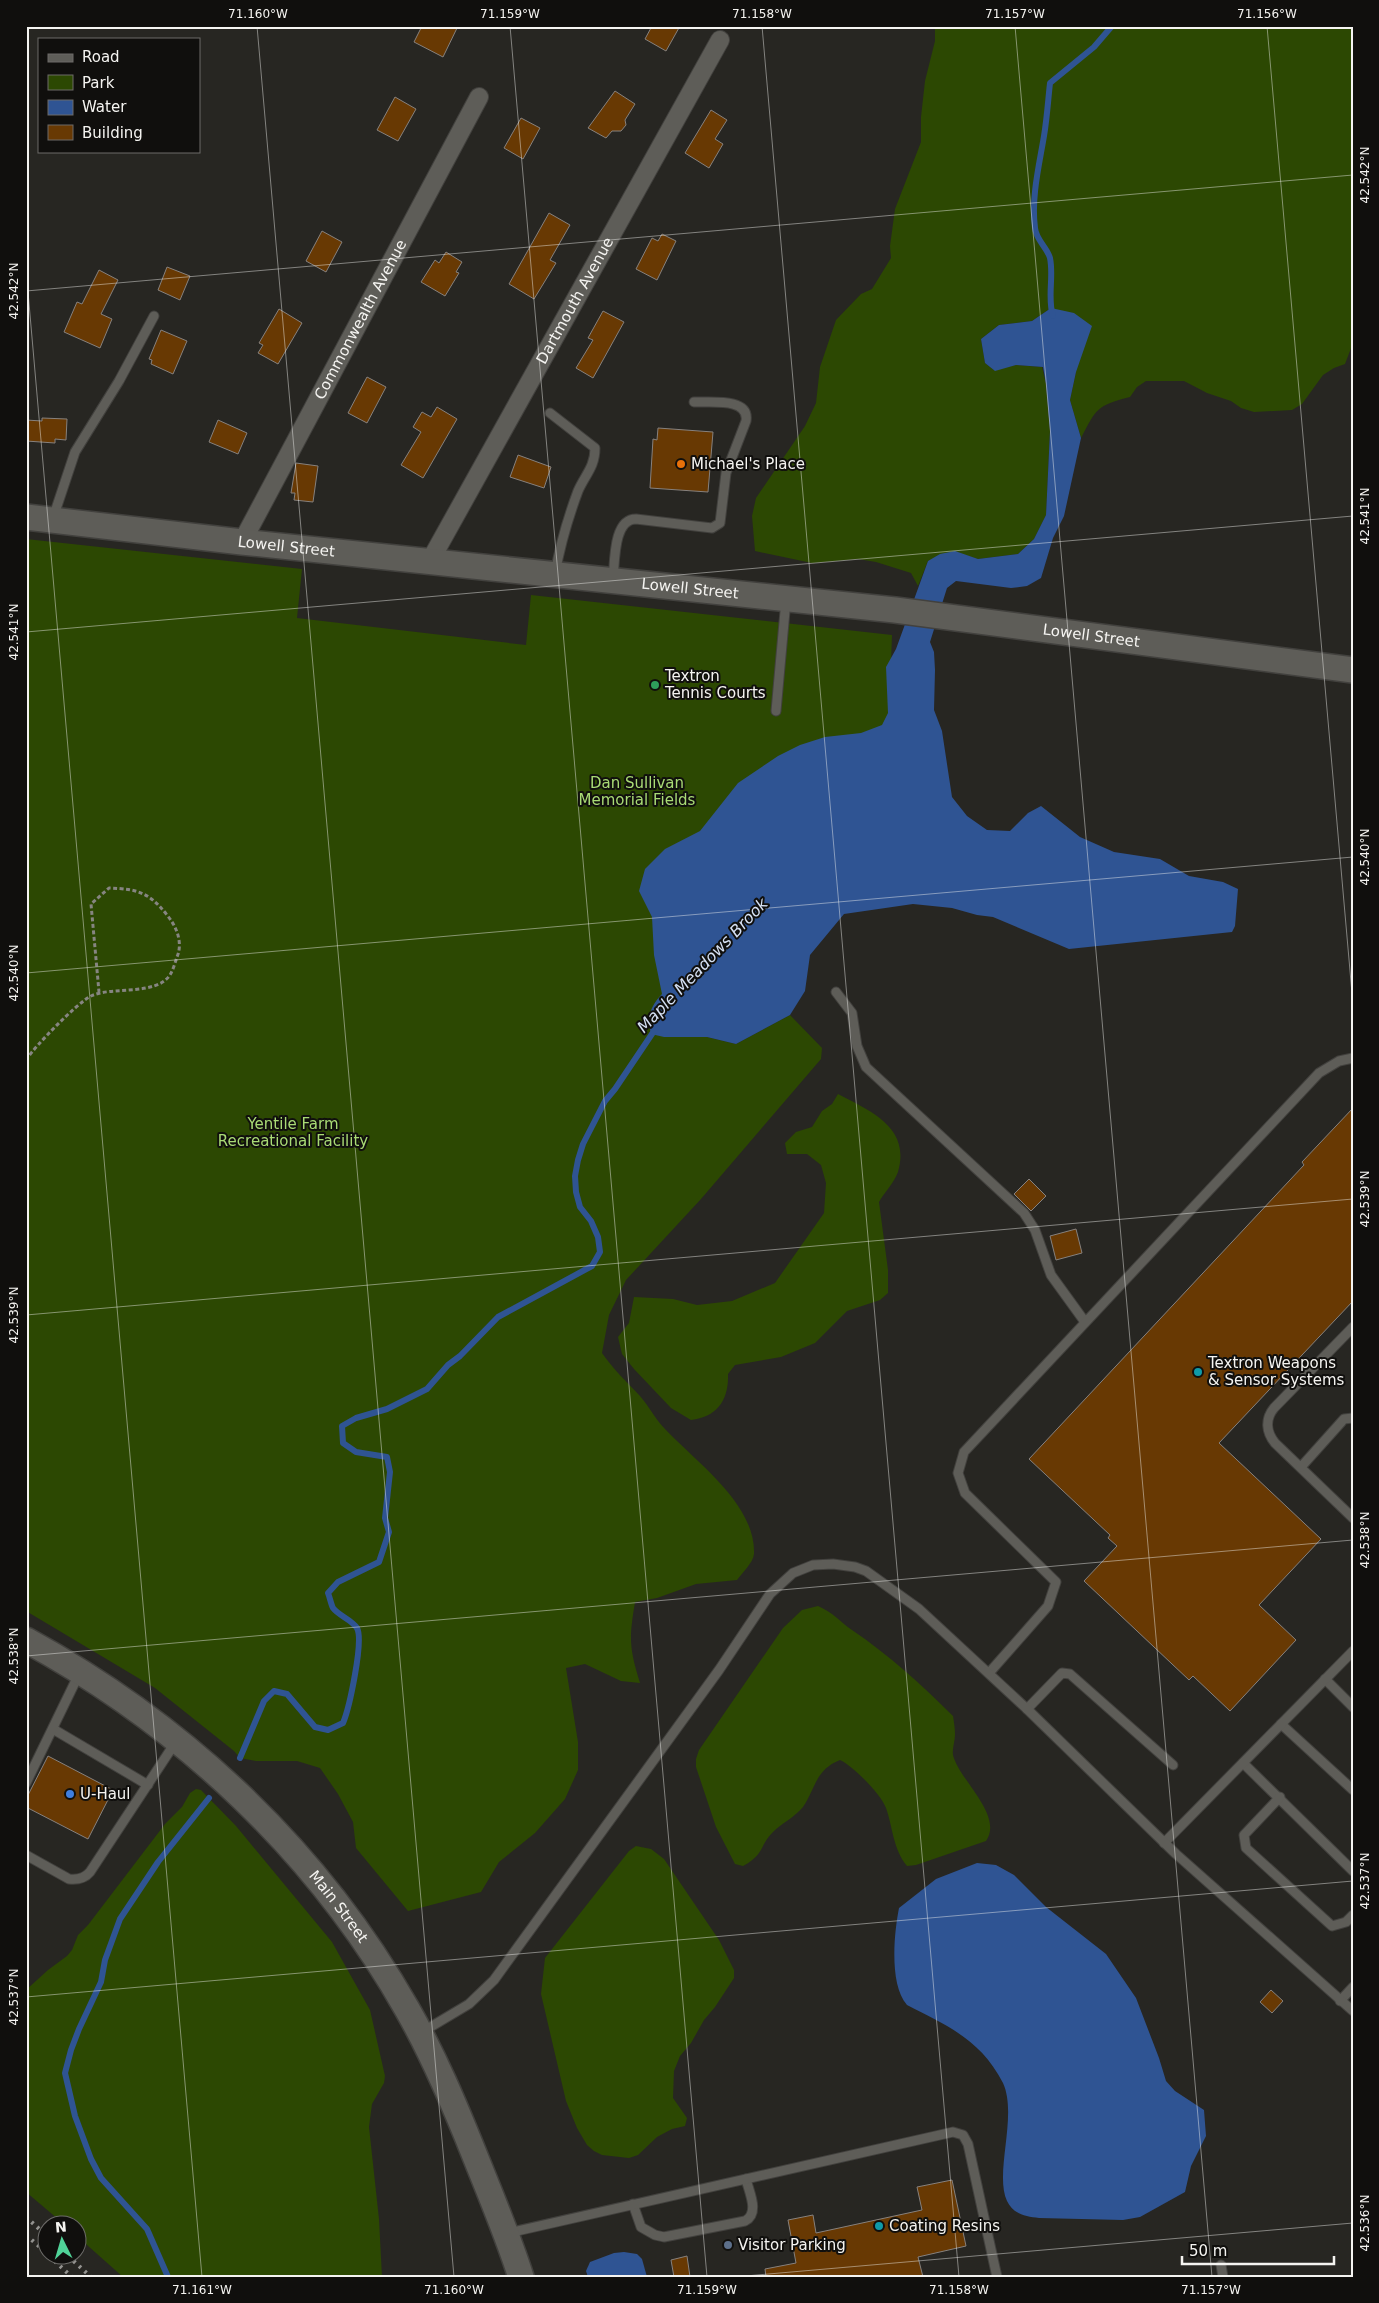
<svg xmlns="http://www.w3.org/2000/svg" width="1379" height="2303" viewBox="0 0 1379 2303" font-family="'DejaVu Sans',sans-serif">
  <rect width="100%" height="100%" fill="#272622"/>
  <g fill="#2c4802">
    <path d="M 935,26 L 1353,26 L 1353,343 L 1345,364 L 1334,368 L 1323,375 L 1302,404 L 1292,410 L 1254,412 L 1241,408 L 1231,401 L 1207,393 L 1184,381 L 1146,381 L 1137,387 L 1130,397 C 1096,406 1097,408 1081,438 L 1070,400 L 1076,372 L 1051,308 L 1032,321 L 999,325 L 981,339 L 985,363 L 994,370 L 1016,365 L 1042,367 L 1046,384 L 1050,431 L 1046,515 L 1034,539 L 1018,554 L 978,559 L 955,552 L 928,561 L 918,586 L 911,573 L 876,562 L 858,559 L 812,563 L 755,551 L 752,516 L 756,498 L 805,426 L 816,403 L 820,367 L 836,320 L 861,294 L 872,289 L 891,258 L 890,246 L 895,209 L 921,142 L 921,117 L 925,81 L 935,41 Z"/>
    <path d="M 26,539 L 302,569 L 297,618 L 526,645 L 531,595 L 892,635 L 886,804 L 664,1037 L 707,1037 L 736,1044 L 790,1015 L 822,1048 L 821,1059 L 701,1199 L 626,1280 L 609,1315 L 602,1353 C 613,1369 626,1381 640,1396 C 649,1406 655,1419 665,1429 C 696,1462 756,1504 754,1554 C 753,1563 742,1573 737,1580 L 696,1584 L 657,1598 L 635,1602 C 629,1639 629,1647 640,1683 L 621,1681 L 585,1664 L 566,1668 L 578,1742 L 578,1770 L 565,1799 L 535,1833 L 499,1862 L 481,1892 L 408,1911 L 356,1848 L 353,1822 L 338,1794 L 320,1768 L 297,1761 L 256,1761 L 240,1758 L 234,1751 L 155,1688 L 26,1611 Z"/>
    <path d="M 838,1094 C 870,1111 911,1127 898,1172 C 894,1183 884,1193 879,1202 L 888,1270 L 888,1293 L 880,1300 L 847,1311 L 815,1343 L 781,1357 L 735,1365 L 728,1374 C 729,1400 717,1417 691,1420 L 671,1408 L 634,1369 L 622,1354 L 618,1337 L 629,1323 L 634,1297 L 673,1299 L 697,1305 L 732,1301 L 775,1283 L 824,1213 L 826,1183 L 821,1165 L 807,1154 L 787,1154 L 785,1143 L 796,1132 L 812,1127 L 822,1111 L 832,1104 Z"/>
    <path d="M 818,1606 C 834,1613 839,1621 852,1630 C 889,1655 922,1685 953,1716 C 954,1722 955,1729 955,1735 C 955,1741 952,1749 953,1755 C 959,1780 1004,1815 986,1841 L 916,1865 L 907,1866 C 893,1849 893,1828 886,1808 C 881,1794 853,1766 840,1760 C 815,1770 816,1788 803,1807 C 795,1817 782,1823 773,1832 C 759,1846 765,1854 743,1866 L 735,1864 L 716,1827 L 696,1767 L 696,1759 L 699,1750 L 783,1628 L 802,1610 Z"/>
    <path d="M 196,1789 L 201,1790 L 236,1826 L 332,1942 L 370,2010 L 385,2076 L 384,2083 L 372,2104 L 369,2127 L 379,2219 L 382,2277 L 123,2277 L 78,2237 L 78,2226 L 65,2225 L 26,2192 L 26,1990 L 48,1970 L 67,1956 L 72,1950 L 78,1935 L 88,1925 L 165,1824 L 182,1807 L 190,1793 Z"/>
    <path d="M 636,1846 L 651,1849 L 664,1859 L 719,1940 L 734,1970 L 734,1978 L 715,2007 L 704,2020 L 691,2043 L 680,2056 L 674,2071 L 673,2098 L 687,2118 L 685,2126 L 672,2129 L 657,2137 L 638,2155 L 629,2158 L 602,2155 L 594,2151 L 587,2145 L 577,2128 L 566,2101 L 541,1994 L 545,1958 L 629,1851 Z"/>
  </g>
  <g fill="#2f5493">
    <path d="M 1051,308 L 1074,313 L 1092,326 L 1076,372 L 1070,400 L 1081,438 L 1064,516 L 1053,538 L 1041,578 L 1027,586 L 1011,588 L 956,581 L 947,588 L 930,642 L 934,652 L 935,670 L 934,710 L 942,731 L 952,797 L 967,816 L 987,830 L 1010,831 L 1028,813 L 1041,806 L 1080,837 L 1114,852 L 1160,859 L 1189,876 L 1223,882 L 1238,889 L 1235,926 L 1232,932 L 1069,949 L 993,917 L 977,915 L 952,908 L 913,904 L 844,914 L 810,955 L 805,991 L 790,1015 L 736,1044 L 707,1037 L 664,1037 L 651,1034 C 647,1016 650,1007 662,994 L 654,955 L 652,917 L 639,891 L 645,869 L 665,849 L 700,831 L 738,783 L 778,756 L 800,745 L 825,737 L 861,733 L 882,725 L 888,713 L 886,667 L 896,649 L 928,561 L 940,554 L 955,551 L 978,559 L 1018,554 L 1034,539 L 1046,515 L 1050,431 L 1046,384 L 1043,367 L 1016,365 L 995,371 L 985,363 L 981,339 L 999,325 L 1032,321 Z"/>
    <path d="M 977,1863 L 996,1865 L 1014,1875 L 1046,1907 L 1106,1954 L 1136,1998 L 1159,2058 L 1166,2081 L 1175,2091 L 1204,2110 L 1206,2136 L 1191,2166 L 1185,2192 L 1140,2217 L 1123,2220 L 1039,2218 C 1026,2217 1013,2214 1007,2201 C 994,2173 1018,2116 1003,2083 C 981,2040 948,2026 907,2005 C 889,1985 894,1933 899,1908 L 936,1879 Z"/>
    <path d="M 624,2252 L 637,2254 L 642,2259 L 647,2277 L 588,2277 L 586,2271 L 590,2262 L 614,2253 Z"/>
  </g>
  <g fill="none" stroke-linecap="round" stroke-linejoin="round">
    <g stroke="#2f5493" stroke-width="6">
      <path d="M 1053,316 C 1047,298 1054,277 1050,258 C 1047,247 1036,240 1035,228 C 1031,198 1039,166 1044,136 C 1047,118 1048,101 1050,83 L 1094,47 L 1112,26"/>
      <path d="M 240,1758 L 264,1701 L 274,1691 L 287,1694 L 315,1727 L 328,1730 L 343,1723 C 349,1709 364,1641 357,1628 C 351,1619 339,1616 333,1608 C 331,1604 330,1598 328,1593 L 338,1582 L 379,1562 L 389,1532 L 385,1518 L 390,1472 L 387,1457 L 356,1452 L 343,1443 L 342,1426 L 356,1418 L 387,1409 L 427,1389 L 448,1365 L 460,1356 L 498,1317 L 592,1266 L 600,1252 L 598,1237 L 591,1221 L 580,1207 L 576,1192 L 575,1176 L 578,1160 L 583,1144 L 605,1101 L 615,1089 L 656,1028"/>
      <path d="M 168,2277 L 147,2229 L 101,2178 L 91,2159 L 75,2116 L 65,2073 L 71,2050 L 79,2029 L 101,1982 L 105,1960 L 120,1919 L 158,1862 L 209,1798"/>
    </g>
  </g>
  <g fill="#683903" stroke="#86817e">
    <path d="M 422,26 L 458,26 L 443,57 L 414,42 Z"/>
    <path d="M 652,26 L 680,26 L 666,51 L 645,39 Z"/>
    <path d="M 615,91 L 635,104 L 625,120 L 626,125 L 621,131 L 612,131 L 606,138 L 588,128 Z"/>
    <path d="M 395,97 L 416,109 L 398,141 L 377,130 Z"/>
    <path d="M 711,110 L 727,120 L 715,139 L 723,144 L 709,168 L 685,153 Z"/>
    <path d="M 521,118 L 540,128 L 523,159 L 504,148 Z"/>
    <path d="M 549,213 L 570,225 L 550,260 L 556,263 L 534,299 L 509,284 Z"/>
    <path d="M 322,231 L 342,242 L 326,272 L 306,261 Z"/>
    <path d="M 662,234 L 676,241 L 657,280 L 636,269 L 652,238 L 658,241 Z"/>
    <path d="M 446,252 L 462,262 L 456,272 L 459,273 L 445,296 L 421,282 L 435,260 L 439,263 Z"/>
    <path d="M 167,267 L 190,276 L 180,300 L 158,290 Z"/>
    <path d="M 99,270 L 118,280 L 101,314 L 112,319 L 100,348 L 64,332 L 77,302 L 82,304 Z"/>
    <path d="M 279,309 L 302,323 L 278,364 L 258,353 L 263,345 L 259,343 Z"/>
    <path d="M 603,311 L 624,322 L 593,378 L 576,368 L 593,340 L 588,338 Z"/>
    <path d="M 161,330 L 187,341 L 173,374 L 151,364 L 152,360 L 149,359 Z"/>
    <path d="M 367,377 L 386,387 L 367,423 L 348,413 Z"/>
    <path d="M 437,407 L 457,419 L 423,478 L 401,465 L 421,432 L 413,427 L 422,412 L 431,417 Z"/>
    <path d="M 42,418 L 67,419 L 66,440 L 55,439 L 55,443 L 26,441 L 26,420 L 42,421 Z"/>
    <path d="M 218,420 L 247,433 L 238,454 L 209,442 Z"/>
    <path d="M 658,428 L 713,432 L 708,492 L 650,488 L 653,439 L 657,440 Z"/>
    <path d="M 518,455 L 551,467 L 544,488 L 510,477 Z"/>
    <path d="M 296,463 L 318,466 L 313,502 L 294,500 L 295,493 L 291,493 Z"/>
    <path d="M 1353,1108 L 1353,1301 L 1219,1443 L 1321,1539 L 1259,1605 L 1296,1640 L 1230,1711 L 1193,1676 L 1189,1680 L 1084,1581 L 1117,1546 L 1108,1538 L 1110,1535 L 1029,1459 L 1304,1165 L 1302,1162 Z"/>
    <path d="M 1029,1179 L 1046,1196 L 1031,1211 L 1014,1194 Z"/>
    <path d="M 1076,1229 L 1082,1253 L 1056,1260 L 1050,1236 Z"/>
    <path d="M 48,1756 L 113,1790 L 88,1839 L 26,1807 L 26,1799 Z"/>
    <path d="M 1271,1990 L 1283,2001 L 1272,2013 L 1260,2002 Z"/>
    <path d="M 952,2180 L 966,2246 L 918,2257 L 923,2277 L 766,2277 L 765,2269 L 796,2263 L 788,2220 L 813,2215 L 816,2233 L 922,2210 L 917,2187 Z"/>
    <path d="M 687,2256 L 690,2277 L 674,2277 L 671,2260 Z"/>
  </g>
  <g fill="none" stroke-linecap="round" stroke-linejoin="round">
    <defs>
      <g id="lane">
        <path d="M 550,413 L 595,448 C 595,467 585,475 578,491 C 568,518 560,545 555,574"/>
        <path d="M 53,518 L 75,452 L 119,381 L 154,316"/>
        <path d="M 613,579 C 615,562 613,519 636,519 L 712,528 L 720,523 L 726,473 L 746,421 C 750,397 709,403 694,402"/>
        <path d="M 776,711 L 786,600"/>
        <path d="M 836,992 L 852,1013 L 857,1046 L 866,1067 L 1024,1213 L 1035,1230 L 1051,1275 L 1085,1322"/>
        <path d="M 1353,1327 L 1274,1408 C 1265,1419 1266,1432 1275,1443 L 1353,1518"/>
        <path d="M 1301,1467 L 1344,1419 L 1353,1418"/>
        <path d="M 989,1673 L 1048,1606 L 1056,1582 L 965,1493 L 958,1473 L 964,1452 L 1319,1073 L 1339,1061 L 1353,1058"/>
        <path d="M 1325,1679 L 1353,1707"/>
        <path d="M 1027,1709 L 1062,1673 L 1070,1674 L 1173,1765"/>
        <path d="M 1281,1724 L 1353,1790"/>
        <path d="M 53,1729 L 148,1785"/>
        <path d="M 1243,1763 L 1353,1871"/>
        <path d="M 26,1783 L 79,1674"/>
        <path d="M 1280,1797 L 1244,1835 L 1246,1848 L 1332,1926 L 1346,1922 L 1353,1915"/>
        <path d="M 1164,1843 L 1353,1651"/>
        <path d="M 26,1855 L 69,1879 C 78,1880 85,1878 90,1872 L 175,1743"/>
        <path d="M 1340,2001 L 1353,1987"/>
        <path d="M 422,2032 L 469,2004 L 494,1980 L 719,1670 L 770,1594 L 793,1573 L 813,1565 L 833,1564 L 855,1567 L 866,1571 L 919,1609 L 1027,1709 L 1176,1854 L 1353,2011"/>
        <path d="M 633,2204 L 641,2227 L 655,2235 L 664,2237 L 745,2221 C 760,2213 749,2192 746,2179"/>
        <path d="M 508,2233 L 953,2132 L 963,2135 L 968,2144 L 997,2277"/>
        <path d="M 1221,2265 L 1223,2277"/>
      </g>
      <g id="street">
        <path id="s1" d="M 242,542 L 479,97"/>
        <path id="s2" d="M 430,561 L 720,40"/>
      </g>
      <g id="secondary">
        <path id="s3" d="M 26,517 L 242,542 L 895,610 L 1353,670"/>
        <path id="s4" d="M 26,1640 C 184,1726 318,1852 407,2009 C 434,2056 455,2106 475,2156 C 491,2196 508,2236 521,2277"/>
      </g>
    </defs>
    <use href="#lane" stroke="#42413e" stroke-width="11"/>
    <use href="#street" stroke="#42413e" stroke-width="20"/>
    <use href="#secondary" stroke="#42413e" stroke-width="28"/>
    <path stroke="#868581" stroke-width="3" stroke-dasharray="4 2.5" stroke-linecap="butt" d="M 26,1060 C 35,1046 77,1003 91,996 C 112,986 156,996 170,975 C 173,970 175,963 177,957 C 183,943 177,927 167,915 C 149,892 137,889 109,888 L 91,904 L 99,992"/>
    <use href="#lane" stroke="#5e5d58" stroke-width="9"/>
    <use href="#street" stroke="#5e5d58" stroke-width="18"/>
    <use href="#secondary" stroke="#5e5d58" stroke-width="25"/>
    <g stroke="#949390" stroke-width="4" stroke-dasharray="2.5 5" stroke-linecap="butt">
      <path d="M 26,2217 L 48,2237"/>
      <path d="M 26,2235 L 48,2254"/>
      <path d="M 49,2256 L 72,2277"/>
      <path d="M 68,2256 L 91,2277"/>
    </g>
  </g>
  <path fill="none" stroke="#f5f4f1" stroke-width="1" stroke-opacity="0.45" d="M 257,26 L 454,2277M 510,26 L 707,2277M 762,26 L 959,2277M 1015,26 L 1212,2277M 1267,26 L 1353,1005M 26,269 L 202,2277M 26,291 L 1353,175M 26,632 L 1353,516M 26,973 L 1353,857M 26,1315 L 1353,1199M 26,1656 L 1353,1540M 26,1997 L 1353,1881M 734,2277 L 1353,2223"/>
  <circle fill="#e8710a" stroke="#100f0d" stroke-width="2" cx="681" cy="464" r="5"/>
  <circle fill="#2e9e5b" stroke="#100f0d" stroke-width="2" cx="655" cy="685" r="5"/>
  <g fill="#0f9aa8" stroke="#100f0d" stroke-width="2">
    <circle cx="1198" cy="1372" r="5"/>
    <circle cx="879" cy="2226" r="5"/>
  </g>
  <circle fill="#3f7fe0" stroke="#100f0d" stroke-width="2" cx="70" cy="1794" r="5"/>
  <circle fill="#5c6f8a" stroke="#100f0d" stroke-width="2" cx="728" cy="2245" r="5"/>
  <g text-anchor="middle" stroke-width="4" stroke-linejoin="round" paint-order="stroke">
    <g font-size="15" fill="#f5f4f1" stroke="#100f0d">
      <text dy="5" stroke="none"><textPath href="#s2" startOffset="298">Dartmouth Avenue</textPath></text>
      <text dy="5" stroke="none"><textPath href="#s1" startOffset="252">Commonwealth Avenue</textPath></text>
      <text dy="5" stroke="none"><textPath href="#s3" startOffset="262">Lowell Street</textPath></text>
      <text dy="5" stroke="none"><textPath href="#s3" startOffset="668">Lowell Street</textPath></text>
      <text dy="5" stroke="none"><textPath href="#s3" startOffset="1072">Lowell Street</textPath></text>
      <text dy="5" stroke="none"><textPath href="#s4" startOffset="414">Main Street</textPath></text>
    </g>
    <g font-size="15" fill="#f5f4f1" stroke="#100f0d" text-anchor="start">
      <text x="691" y="469">Michael's Place</text>
      <text x="665" y="681">Textron<tspan x="665" dy="17">Tennis Courts</tspan></text>
      <text x="1208" y="1368">Textron Weapons<tspan x="1208" dy="17">&amp; Sensor Systems</tspan></text>
      <text x="80" y="1799">U-Haul</text>
      <text x="889" y="2231">Coating Resins</text>
      <text x="738" y="2250">Visitor Parking</text>
    </g>
    <g font-size="15" fill="#a9db75" stroke="#100f0d">
      <text x="637" y="788">Dan Sullivan<tspan x="637" dy="17">Memorial Fields</tspan></text>
      <text x="293" y="1129">Yentile Farm<tspan x="293" dy="17">Recreational Facility</tspan></text>
    </g>
    <g font-size="16" font-style="italic" fill="#d6e1f4" stroke="#100f0d">
      <text transform="translate(702 965) rotate(-46)" y="6">Maple Meadows Brook</text>
    </g>
  </g>
  <rect width="1379" height="2303" fill="none" stroke="#100f0d" stroke-width="55"/>
  <rect x="38" y="38" width="162" height="115" fill="#100f0d" stroke="#6c6b68"/>
  <rect x="48" y="54" width="25" height="8" fill="#5e5d58" stroke="#6c6b68"/>
  <text x="82" y="62" font-size="15" fill="#f5f4f1">Road</text>
  <rect x="48" y="75" width="25" height="15" fill="#2c4802" stroke="#6c6b68"/>
  <text x="82" y="88" font-size="15" fill="#f5f4f1">Park</text>
  <rect x="48" y="100" width="25" height="15" fill="#2f5493" stroke="#6c6b68"/>
  <text x="82" y="112" font-size="15" fill="#f5f4f1">Water</text>
  <rect x="48" y="125" width="25" height="15" fill="#683903" stroke="#6c6b68"/>
  <text x="82" y="138" font-size="15" fill="#f5f4f1">Building</text>
  <g transform="translate(62 2240) rotate(355)"><circle r="24" fill="#100f0d" stroke="#6c6b68"/>
  <path d="M0-4L9 19L0 12L-9 19Z" fill="#50d398"/>
  <text y="-8" font-size="14" font-weight="bold" text-anchor="middle" fill="#f5f4f1">N</text>
  </g>
  <path d="M1182 2256v8h152v-8" fill="none" stroke="#f5f4f1" stroke-width="2.5"/>
  <text x="1189" y="2256" font-size="15" fill="#f5f4f1" stroke="#100f0d" stroke-width="4" paint-order="stroke">50 m</text>
  <rect x="28" y="28" width="1324" height="2248" fill="none" stroke="#f5f4f1" stroke-width="2"/>
  <g font-size="12" text-anchor="middle" fill="#f5f4f1">
    <text x="258" y="18">71.160°W</text>
    <text x="510" y="18">71.159°W</text>
    <text x="762" y="18">71.158°W</text>
    <text x="1015" y="18">71.157°W</text>
    <text x="1267" y="18">71.156°W</text>
    <text transform="translate(1365 175) rotate(-90)" y="4">42.542°N</text>
    <text transform="translate(14 291) rotate(-90)" y="4">42.542°N</text>
    <text transform="translate(1365 516) rotate(-90)" y="4">42.541°N</text>
    <text transform="translate(14 632) rotate(-90)" y="4">42.541°N</text>
    <text transform="translate(1365 857) rotate(-90)" y="4">42.540°N</text>
    <text transform="translate(14 973) rotate(-90)" y="4">42.540°N</text>
    <text transform="translate(1365 1199) rotate(-90)" y="4">42.539°N</text>
    <text transform="translate(14 1315) rotate(-90)" y="4">42.539°N</text>
    <text transform="translate(1365 1540) rotate(-90)" y="4">42.538°N</text>
    <text transform="translate(14 1656) rotate(-90)" y="4">42.538°N</text>
    <text transform="translate(1365 1881) rotate(-90)" y="4">42.537°N</text>
    <text transform="translate(14 1997) rotate(-90)" y="4">42.537°N</text>
    <text transform="translate(1365 2223) rotate(-90)" y="4">42.536°N</text>
    <text x="202" y="2294">71.161°W</text>
    <text x="454" y="2294">71.160°W</text>
    <text x="707" y="2294">71.159°W</text>
    <text x="959" y="2294">71.158°W</text>
    <text x="1211" y="2294">71.157°W</text>
  </g>
</svg>
